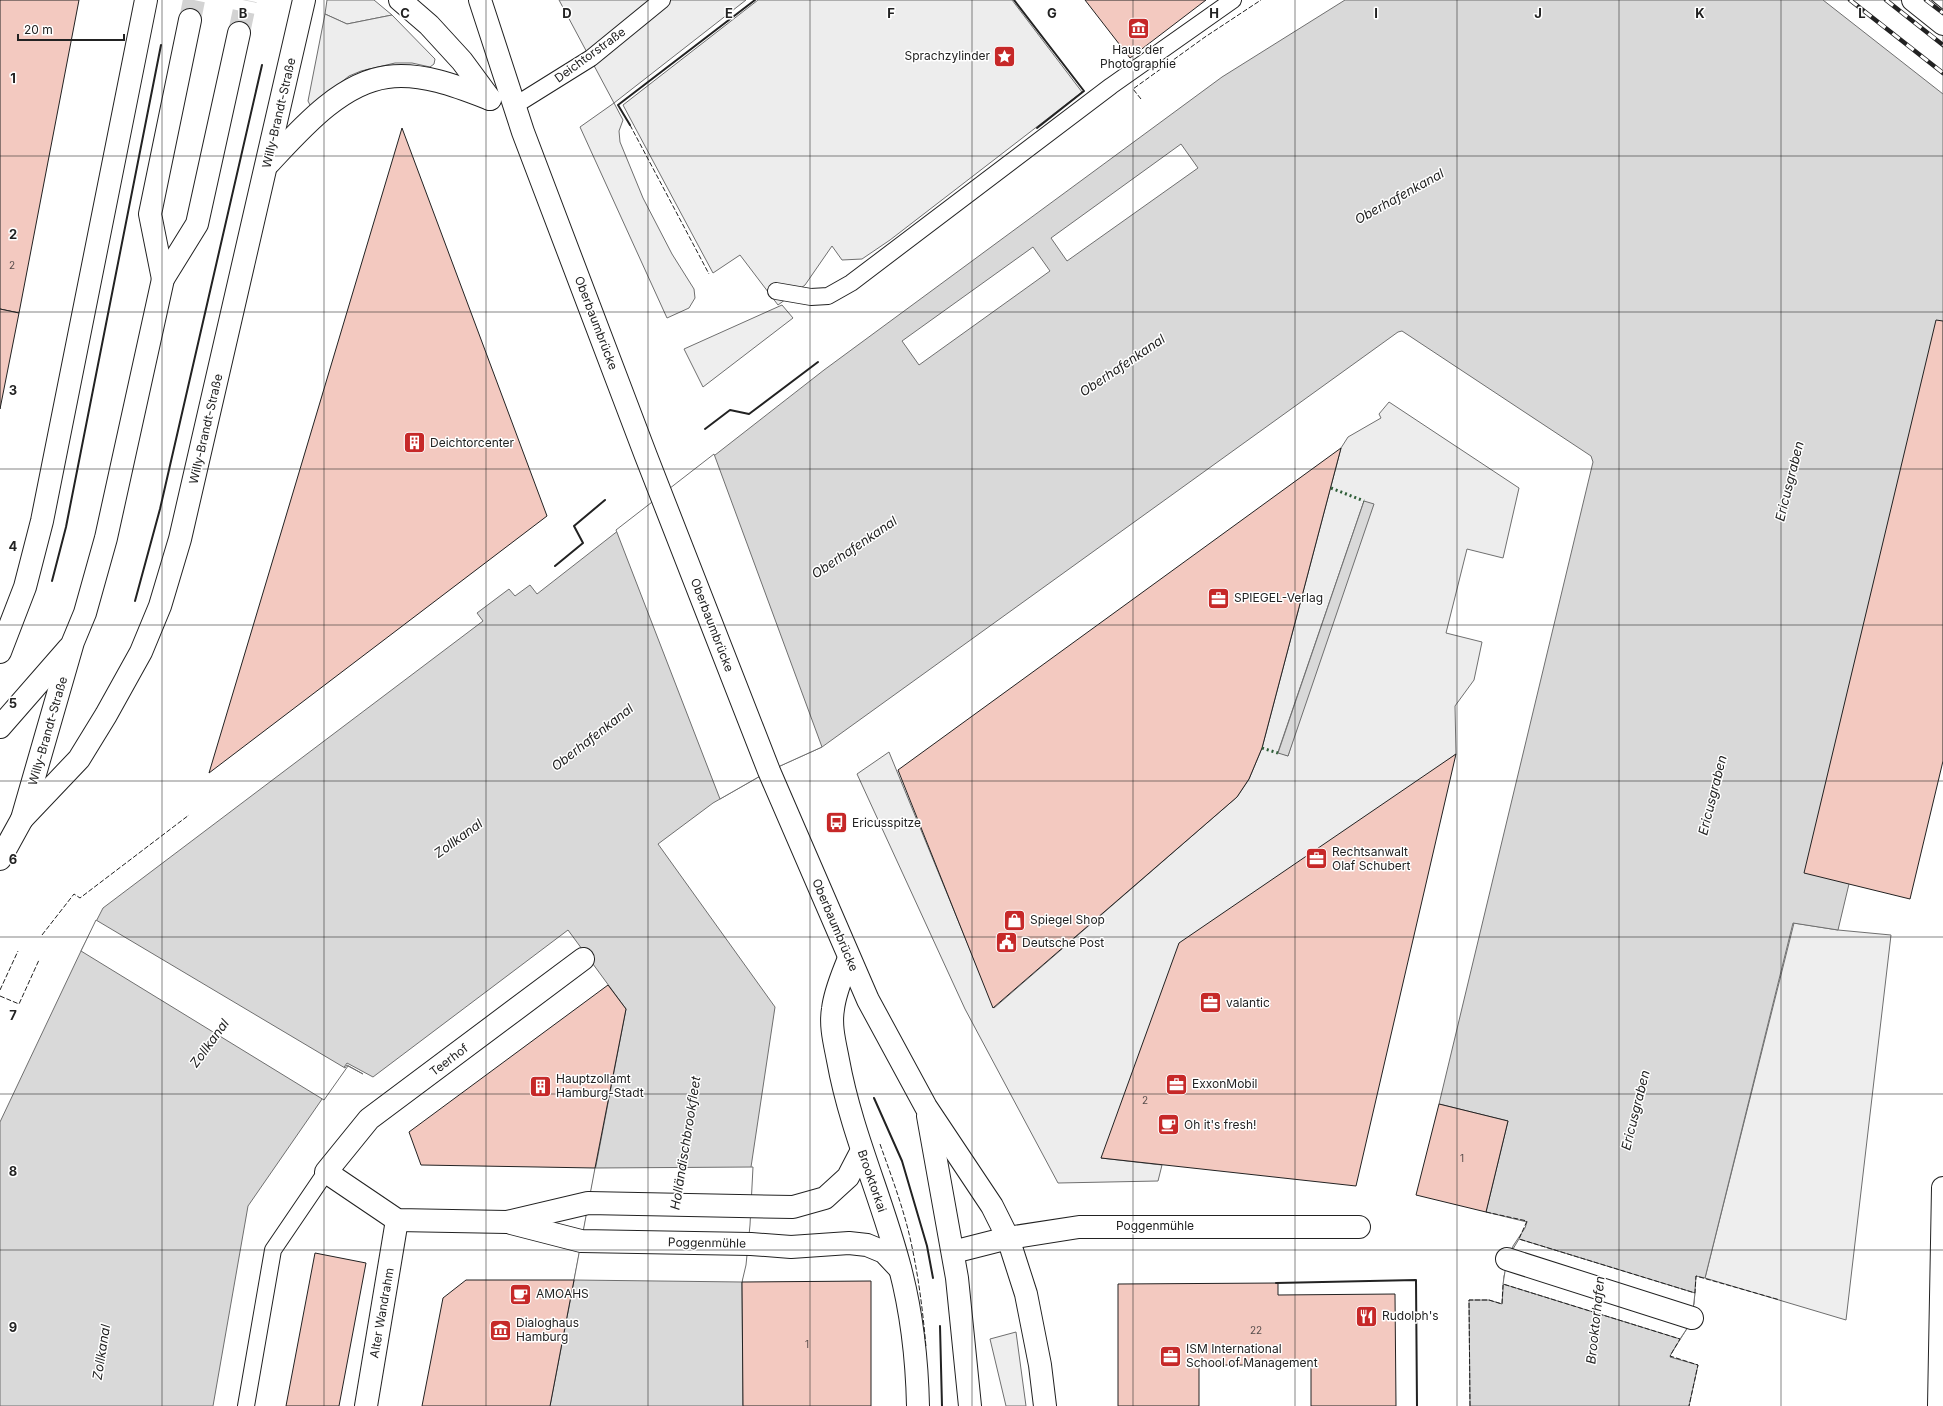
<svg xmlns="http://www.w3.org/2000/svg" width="1943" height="1406" viewBox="0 0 1943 1406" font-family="Inter,sans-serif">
  <rect width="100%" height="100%" fill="#fff"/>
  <g fill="#eee" stroke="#6f6f6f">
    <path d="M 327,0 L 374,0 L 392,15 L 347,24 L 325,14 Z"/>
    <path d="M 614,103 L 623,120 L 619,131 L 620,142 L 643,198 L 672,254 L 694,289 L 695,298 L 689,308 L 667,318 L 580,127 Z"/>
    <path d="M 782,305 L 793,318 L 703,387 L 684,349 Z"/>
    <path d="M 1794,923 L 1838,930 L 1891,935 L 1846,1320 L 1705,1278 Z"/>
    <path d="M 1016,1332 L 1026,1406 L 1006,1406 L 990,1339 Z"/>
  </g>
  <g fill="#ededed" stroke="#6f6f6f" fill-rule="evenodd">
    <path d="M 559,0 L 746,0 L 614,103 Z"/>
    <path d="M 758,0 L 1012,0 L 1082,92 L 890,240 L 862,259 L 842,260 L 832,246 L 805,285 L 778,305 L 740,255 L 713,273 L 623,105 Z"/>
    <path d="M 325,14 L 347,24 L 392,15 L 435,59 L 434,64 L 430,67 L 412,63 L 395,63 L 361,71 L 349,76 L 339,84 L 317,107 L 313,108 L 310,105 L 308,101 Z"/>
    <path d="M 1389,402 L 1519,488 L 1503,558 L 1467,549 L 1446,633 L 1482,642 L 1474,680 L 1455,706 L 1456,754 L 1431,773 L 1101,1158 L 1162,1165 L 1158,1181 L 1058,1183 L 965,1009 L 857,774 L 889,752 L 994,1008 L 1237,797 L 1249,779 L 1262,748 L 1341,448 L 1348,437 L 1381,418 L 1379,414 ZM 1364,501 L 1288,756 L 1278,752 Z"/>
  </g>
  <g fill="#d9d9d9" stroke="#6f6f6f">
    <path d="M 1345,0 L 1943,0 L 1943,490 L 1838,930 L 1793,923 L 1705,1278 L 1696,1276 L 1694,1304 L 1686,1330 L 1671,1354 L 1670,1357 L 1698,1365 L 1689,1406 L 1470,1406 L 1469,1300 L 1489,1300 L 1502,1304 L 1504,1276 L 1513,1246 L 1525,1228 L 1527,1222 L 1486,1212 L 1508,1121 L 1439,1104 L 1593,462 L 1591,456 L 1402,331 L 1398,332 L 822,747 L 769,771 L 713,803 L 658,844 L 775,1007 L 751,1167 L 748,1225 L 742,1282 L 743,1406 L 550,1406 L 626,1009 L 568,930 L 373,1077 L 347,1063 L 248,1206 L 213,1406 L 0,1406 L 0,1122 L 81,951 L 103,908 L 483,621 L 477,613 L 509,589 L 515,596 L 530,585 L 537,594 L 824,370 L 1222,77 Z"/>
    <path d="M 1364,501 L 1374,504 L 1288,756 L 1278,753 Z"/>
  </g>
  <g fill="#fff" stroke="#6f6f6f">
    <path d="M 1823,0 L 1943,0 L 1943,94 Z"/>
    <path d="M 1181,144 L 1198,168 L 1067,261 L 1051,238 Z"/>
    <path d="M 1033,247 L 1050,271 L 919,365 L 902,341 Z"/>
    <path d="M 714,454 L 822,747 L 769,771 L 720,799 L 616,530 Z"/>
    <path d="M 96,920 L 345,1068 L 347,1065 L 363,1074 L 348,1066 L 324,1100 L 81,951 Z"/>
    <path d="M 753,1167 L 750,1225 L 746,1265 L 742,1282 L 574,1280 L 595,1168 Z"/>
    <path d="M 1519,1239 L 1695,1293 L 1692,1318 L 1686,1330 L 1680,1339 L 1503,1284 L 1507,1259 Z"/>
  </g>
  <g fill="#f3c9c0" stroke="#222">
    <path d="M 0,0 L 79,0 L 19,313 L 0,309 Z"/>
    <path d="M 1085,0 L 1206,0 L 1130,58 Z"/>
    <path d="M 402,128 L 547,516 L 209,773 L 283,526 Z"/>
    <path d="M 0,309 L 19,313 L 0,409 Z"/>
    <path d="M 1936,320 L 1943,321 L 1943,761 L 1910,899 L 1804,873 Z"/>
    <path d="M 1341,448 L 1262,748 L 1249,779 L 1237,797 L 993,1008 L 898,770 Z"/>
    <path d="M 1456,754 L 1356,1186 L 1101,1158 L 1179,943 Z"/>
    <path d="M 608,985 L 626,1009 L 595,1168 L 421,1165 L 409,1132 Z"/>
    <path d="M 1439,1104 L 1508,1121 L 1486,1212 L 1416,1195 Z"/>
    <path d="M 315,1253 L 366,1263 L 339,1406 L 286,1406 Z"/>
    <path d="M 466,1280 L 574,1280 L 550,1406 L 422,1406 L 443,1298 Z"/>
    <path d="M 871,1281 L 871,1406 L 743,1406 L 742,1282 Z"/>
    <path d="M 1278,1283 L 1278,1295 L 1395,1294 L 1396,1406 L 1311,1406 L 1311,1365 L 1199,1365 L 1199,1406 L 1118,1406 L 1118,1284 Z"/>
  </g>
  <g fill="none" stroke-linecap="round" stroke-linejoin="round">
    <g stroke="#d3d3d3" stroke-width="22" stroke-dasharray="22 11" stroke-linecap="butt">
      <path d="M 190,20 L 194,0"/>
      <path d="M 239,33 L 246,0"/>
    </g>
    <defs>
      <g id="service">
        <path d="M 514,106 L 591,58 L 662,0"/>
        <path d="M 776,291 L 811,297 L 828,296 L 851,283 L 1111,86 L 1233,0"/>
        <path d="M 246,1406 L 273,1250 L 326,1172"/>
      </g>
      <path id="pedestrian" d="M 1507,1259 L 1692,1318"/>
      <g id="minor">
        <path d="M 1913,0 L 1943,24"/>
        <path d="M 849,958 C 843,974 835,991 833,1009 C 830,1026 835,1044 838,1060 C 851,1132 882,1198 900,1268 C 912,1314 917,1359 918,1406"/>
        <path d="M 583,959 L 369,1119 L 326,1172 L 397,1220 L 507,1222 L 588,1203 L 793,1207 L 825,1198 L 848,1177 L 861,1152"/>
        <path d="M 511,1223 L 581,1241 L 751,1244 L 791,1247 L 849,1243 L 867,1245 L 884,1252 L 900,1269"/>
        <path d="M 953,1252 L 1008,1238 L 1079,1227 L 1359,1227"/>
        <path d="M 366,1406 L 397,1220"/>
        <path d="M 1939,1406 L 1943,1188"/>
      </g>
      <g id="secondary">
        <path d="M 400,0 L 429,25 L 462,61 L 490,99"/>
        <path d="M 480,0 L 523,132 L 646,456 L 769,771 L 868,1000 L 926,1107 L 992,1206 L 1008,1238 L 1026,1294 L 1040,1365 L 1045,1406"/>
        <path d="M 269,163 C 299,131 340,83 387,77 C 422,72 459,87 490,99"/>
        <path d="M 0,652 L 25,587 L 42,521 L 146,0"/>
        <path d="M 22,819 L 79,759 L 106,715 L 141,652 L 160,606 L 180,539 L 304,0"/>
        <path d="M 928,1116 L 957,1278 L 970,1406"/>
      </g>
      <g id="primary">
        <path d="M 163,279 L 150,214 L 190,20"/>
        <path d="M 0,727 L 69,648"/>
        <path d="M 0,859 L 22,819 L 73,642 L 85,613 L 106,538 L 163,279 L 197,224 L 239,33"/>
      </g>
    </defs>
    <use href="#service" stroke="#222" stroke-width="18"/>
    <use href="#pedestrian" stroke="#222" stroke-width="24"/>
    <use href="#minor" stroke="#222" stroke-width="24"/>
    <use href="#secondary" stroke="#222" stroke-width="24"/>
    <use href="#primary" stroke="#222" stroke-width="24"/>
    <use href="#service" stroke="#fff" stroke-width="16"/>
    <use href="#pedestrian" stroke="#fff" stroke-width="22"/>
    <use href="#minor" stroke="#fff" stroke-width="22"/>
    <use href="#secondary" stroke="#fff" stroke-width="22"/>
    <use href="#primary" stroke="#fff" stroke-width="22"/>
    <defs>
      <g id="rail">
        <path d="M 1850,0 L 1943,73"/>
        <path d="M 1886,0 L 1943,45"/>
        <path d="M 1926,0 L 1943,13"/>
      </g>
    </defs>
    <use href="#rail" stroke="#222" stroke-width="4.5"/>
    <use href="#rail" stroke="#fff" stroke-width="3" stroke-dasharray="9" stroke-linecap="butt"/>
    <g stroke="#2f5e38" stroke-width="3" stroke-dasharray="2 3" stroke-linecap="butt">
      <path d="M 1331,488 L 1364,501"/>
      <path d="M 1262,748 L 1278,753"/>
    </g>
    <g stroke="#222" stroke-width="1" stroke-dasharray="5 2" stroke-linecap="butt">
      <path d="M 1141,99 L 1133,89 L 1205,37 L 1261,0"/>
      <path d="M 630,125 L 709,274"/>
      <path d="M 42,935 L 74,894 L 80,898 L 189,815"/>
      <path d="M 0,990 L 18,951"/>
      <path d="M 0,996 L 19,1004 L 39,960"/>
      <path d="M 880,1144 C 892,1178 905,1212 912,1247 C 919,1280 923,1313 926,1347"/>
      <path d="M 1486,1212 L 1527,1221 L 1519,1239 L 1695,1293 L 1696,1276 L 1780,1300"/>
      <path d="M 1470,1406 L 1469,1300 L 1489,1300 L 1502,1304 L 1503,1284 L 1680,1339 L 1670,1356 L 1698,1365 L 1689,1406"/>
    </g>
    <g stroke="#222" stroke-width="2">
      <path d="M 1014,0 L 1084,91 L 1037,128"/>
      <path d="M 630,125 L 618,105 L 755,0"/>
      <path d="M 705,429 L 730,410 L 749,414 L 818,362"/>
      <path d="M 555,566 L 583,543 L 574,526 L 605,500"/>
      <path d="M 52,581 L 66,527 L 161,45"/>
      <path d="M 135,601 L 160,509 L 262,65"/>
      <path d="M 874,1098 L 902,1161 L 927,1246 L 933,1278"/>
      <path d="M 1276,1283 L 1416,1280 L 1417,1406"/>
      <path d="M 940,1326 L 942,1406"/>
    </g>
  </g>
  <path fill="none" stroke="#222" stroke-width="1" stroke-opacity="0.55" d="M 162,0 L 162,1406M 324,0 L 324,1406M 486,0 L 486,1406M 648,0 L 648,1406M 810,0 L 810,1406M 972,0 L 972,1406M 1133,0 L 1133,1406M 1295,0 L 1295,1406M 1457,0 L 1457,1406M 1619,0 L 1619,1406M 1781,0 L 1781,1406M 0,156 L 1943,156M 0,312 L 1943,312M 0,469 L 1943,469M 0,625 L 1943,625M 0,781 L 1943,781M 0,937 L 1943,937M 0,1094 L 1943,1094M 0,1250 L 1943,1250"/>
  <defs>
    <symbol id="museum-square" viewBox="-11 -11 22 22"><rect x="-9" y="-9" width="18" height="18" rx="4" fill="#c62828" stroke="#fff"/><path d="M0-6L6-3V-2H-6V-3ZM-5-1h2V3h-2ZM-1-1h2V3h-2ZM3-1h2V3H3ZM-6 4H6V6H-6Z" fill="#fff"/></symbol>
    <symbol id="sight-square" viewBox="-11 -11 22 22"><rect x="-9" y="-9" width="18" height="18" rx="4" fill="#c62828" stroke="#fff"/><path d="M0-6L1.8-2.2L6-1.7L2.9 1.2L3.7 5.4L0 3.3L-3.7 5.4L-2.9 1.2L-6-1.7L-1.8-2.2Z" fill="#fff"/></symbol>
    <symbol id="building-square" viewBox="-11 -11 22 22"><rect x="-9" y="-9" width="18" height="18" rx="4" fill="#c62828" stroke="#fff"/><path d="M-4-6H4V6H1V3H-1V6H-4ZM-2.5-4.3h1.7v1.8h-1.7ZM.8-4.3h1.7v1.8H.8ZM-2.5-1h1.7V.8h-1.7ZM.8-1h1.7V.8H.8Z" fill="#fff"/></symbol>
    <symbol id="office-square" viewBox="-11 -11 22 22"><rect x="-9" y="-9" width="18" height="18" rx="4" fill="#c62828" stroke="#fff"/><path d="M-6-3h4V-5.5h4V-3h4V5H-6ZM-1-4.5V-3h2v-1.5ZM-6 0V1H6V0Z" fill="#fff"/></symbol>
    <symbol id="bus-square" viewBox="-11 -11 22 22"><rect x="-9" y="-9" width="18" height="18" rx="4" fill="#c62828" stroke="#fff"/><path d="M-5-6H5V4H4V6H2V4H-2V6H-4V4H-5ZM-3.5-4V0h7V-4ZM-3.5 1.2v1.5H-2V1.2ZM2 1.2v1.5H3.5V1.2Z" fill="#fff"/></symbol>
    <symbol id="shop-square" viewBox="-11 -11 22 22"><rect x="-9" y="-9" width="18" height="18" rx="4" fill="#c62828" stroke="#fff"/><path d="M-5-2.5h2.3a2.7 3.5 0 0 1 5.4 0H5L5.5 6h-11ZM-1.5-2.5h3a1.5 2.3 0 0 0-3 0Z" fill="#fff"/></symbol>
    <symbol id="civic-square" viewBox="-11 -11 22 22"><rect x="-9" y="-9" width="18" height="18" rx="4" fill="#c62828" stroke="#fff"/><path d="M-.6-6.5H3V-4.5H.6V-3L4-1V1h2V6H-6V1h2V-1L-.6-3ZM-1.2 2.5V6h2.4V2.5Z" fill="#fff"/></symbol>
    <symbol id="cafe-square" viewBox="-11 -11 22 22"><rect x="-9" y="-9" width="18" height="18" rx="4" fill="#c62828" stroke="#fff"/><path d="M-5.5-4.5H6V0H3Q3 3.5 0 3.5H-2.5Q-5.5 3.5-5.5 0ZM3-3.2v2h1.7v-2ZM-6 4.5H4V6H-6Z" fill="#fff"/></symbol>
    <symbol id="restaurant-square" viewBox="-11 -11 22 22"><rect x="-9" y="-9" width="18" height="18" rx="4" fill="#c62828" stroke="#fff"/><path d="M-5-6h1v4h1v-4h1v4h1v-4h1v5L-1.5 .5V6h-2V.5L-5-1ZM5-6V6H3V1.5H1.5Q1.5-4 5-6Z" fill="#fff"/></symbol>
  </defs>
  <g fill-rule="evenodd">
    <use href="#museum-square" x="1126" y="16" width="25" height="25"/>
    <use href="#sight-square" x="992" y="44" width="25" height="25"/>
    <use href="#building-square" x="402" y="430" width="25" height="25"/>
    <use href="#office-square" x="1206" y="586" width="25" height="25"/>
    <use href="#bus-square" x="824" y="810" width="25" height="25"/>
    <use href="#office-square" x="1304" y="846" width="25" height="25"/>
    <use href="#shop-square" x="1002" y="908" width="25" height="25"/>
    <use href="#civic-square" x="994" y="930" width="25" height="25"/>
    <use href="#office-square" x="1198" y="990" width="25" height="25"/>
    <use href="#office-square" x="1164" y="1072" width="25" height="25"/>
    <use href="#building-square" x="528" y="1074" width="25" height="25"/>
    <use href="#cafe-square" x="1156" y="1112" width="25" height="25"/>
    <use href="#cafe-square" x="508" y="1282" width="25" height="25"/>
    <use href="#restaurant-square" x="1354" y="1304" width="25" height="25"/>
    <use href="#museum-square" x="488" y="1318" width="25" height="25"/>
    <use href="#office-square" x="1158" y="1344" width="25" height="25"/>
  </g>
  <g text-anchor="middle" stroke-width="3" stroke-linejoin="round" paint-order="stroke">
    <g font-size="10" fill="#564c4a">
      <text x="12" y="269">2</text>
      <text x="1145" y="1104">2</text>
      <text x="1462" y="1162">1</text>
      <text x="1256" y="1334">22</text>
      <text x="807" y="1348">1</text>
    </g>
    <g font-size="12" fill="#222" stroke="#fff" text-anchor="start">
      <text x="1138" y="54" text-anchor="middle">Haus der<tspan x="1138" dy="14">Photographie</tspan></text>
      <text x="990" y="60" text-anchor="end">Sprachzylinder</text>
      <text x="430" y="447">Deichtorcenter</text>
      <text x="1234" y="602">SPIEGEL-Verlag</text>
      <text x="852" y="827">Ericusspitze</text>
      <text x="1332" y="856">Rechtsanwalt<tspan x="1332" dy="14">Olaf Schubert</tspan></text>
      <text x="1030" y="924">Spiegel Shop</text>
      <text x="1022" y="947">Deutsche Post</text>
      <text x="1226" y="1007">valantic</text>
      <text x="556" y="1083">Hauptzollamt<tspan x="556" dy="14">Hamburg-Stadt</tspan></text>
      <text x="1192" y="1088">ExxonMobil</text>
      <text x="1184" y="1129">Oh it's fresh!</text>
      <text x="536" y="1298">AMOAHS</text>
      <text x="1382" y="1320">Rudolph's</text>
      <text x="516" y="1327">Dialoghaus<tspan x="516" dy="14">Hamburg</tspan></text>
      <text x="1186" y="1353">ISM International<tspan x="1186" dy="14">School of Management</tspan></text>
    </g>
    <g font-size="12" fill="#222" stroke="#fff">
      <text transform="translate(590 55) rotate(-36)" y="4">Deichtorstraße</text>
      <text transform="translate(279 113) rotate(-77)" y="4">Willy-Brandt-Straße</text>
      <text transform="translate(596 323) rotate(69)" y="4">Oberbaumbrücke</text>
      <text transform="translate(206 429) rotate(-77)" y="4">Willy-Brandt-Straße</text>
      <text transform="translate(712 625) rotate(69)" y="4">Oberbaumbrücke</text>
      <text transform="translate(48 731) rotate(-74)" y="4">Willy-Brandt-Straße</text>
      <text transform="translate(835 925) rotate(67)" y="4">Oberbaumbrücke</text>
      <text transform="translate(449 1060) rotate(-37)" y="4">Teerhof</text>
      <text transform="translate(872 1181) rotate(71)" y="4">Brooktorkai</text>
      <text x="1155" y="1230">Poggenmühle</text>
      <text transform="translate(707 1243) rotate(1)" y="4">Poggenmühle</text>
      <text transform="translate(382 1313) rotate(-80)" y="4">Alter Wandrahm</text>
    </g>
    <g font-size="13" font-style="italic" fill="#222" stroke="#fff">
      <text transform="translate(1399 196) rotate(-29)" y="5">Oberhafenkanal</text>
      <text transform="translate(1122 365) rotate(-34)" y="5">Oberhafenkanal</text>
      <text transform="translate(1789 481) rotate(-76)" y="5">Ericusgraben</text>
      <text transform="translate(854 547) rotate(-34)" y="5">Oberhafenkanal</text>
      <text transform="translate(592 737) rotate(-38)" y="5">Oberhafenkanal</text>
      <text transform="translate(1712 795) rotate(-76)" y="5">Ericusgraben</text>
      <text transform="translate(458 838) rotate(-36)" y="5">Zollkanal</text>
      <text transform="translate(209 1043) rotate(-54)" y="5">Zollkanal</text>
      <text transform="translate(1635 1110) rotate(-76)" y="5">Ericusgraben</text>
      <text transform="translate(685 1143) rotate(-81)" y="5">Holländischbrookfleet</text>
      <text transform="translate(1595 1320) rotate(-84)" y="5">Brooktorhafen</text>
      <text transform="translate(101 1352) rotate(-81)" y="5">Zollkanal</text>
    </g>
  </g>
  <g font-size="13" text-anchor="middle" font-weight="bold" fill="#222" stroke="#fff" stroke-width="3" stroke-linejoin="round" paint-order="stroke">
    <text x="243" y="18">B</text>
    <text x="405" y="18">C</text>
    <text x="567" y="18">D</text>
    <text x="729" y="18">E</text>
    <text x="891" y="18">F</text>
    <text x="1052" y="18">G</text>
    <text x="1214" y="18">H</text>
    <text x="1376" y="18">I</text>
    <text x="1538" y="18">J</text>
    <text x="1700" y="18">K</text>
    <text x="1862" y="18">L</text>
    <text x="13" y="83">1</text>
    <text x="13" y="239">2</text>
    <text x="13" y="395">3</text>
    <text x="13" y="551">4</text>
    <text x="13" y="708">5</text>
    <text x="13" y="864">6</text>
    <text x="13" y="1020">7</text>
    <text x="13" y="1176">8</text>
    <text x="13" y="1332">9</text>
  </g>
  <path d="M18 34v6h106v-6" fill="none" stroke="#222222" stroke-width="2"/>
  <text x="24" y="34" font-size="12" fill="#222222" stroke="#ffffff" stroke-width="3" paint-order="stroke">20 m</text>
</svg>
